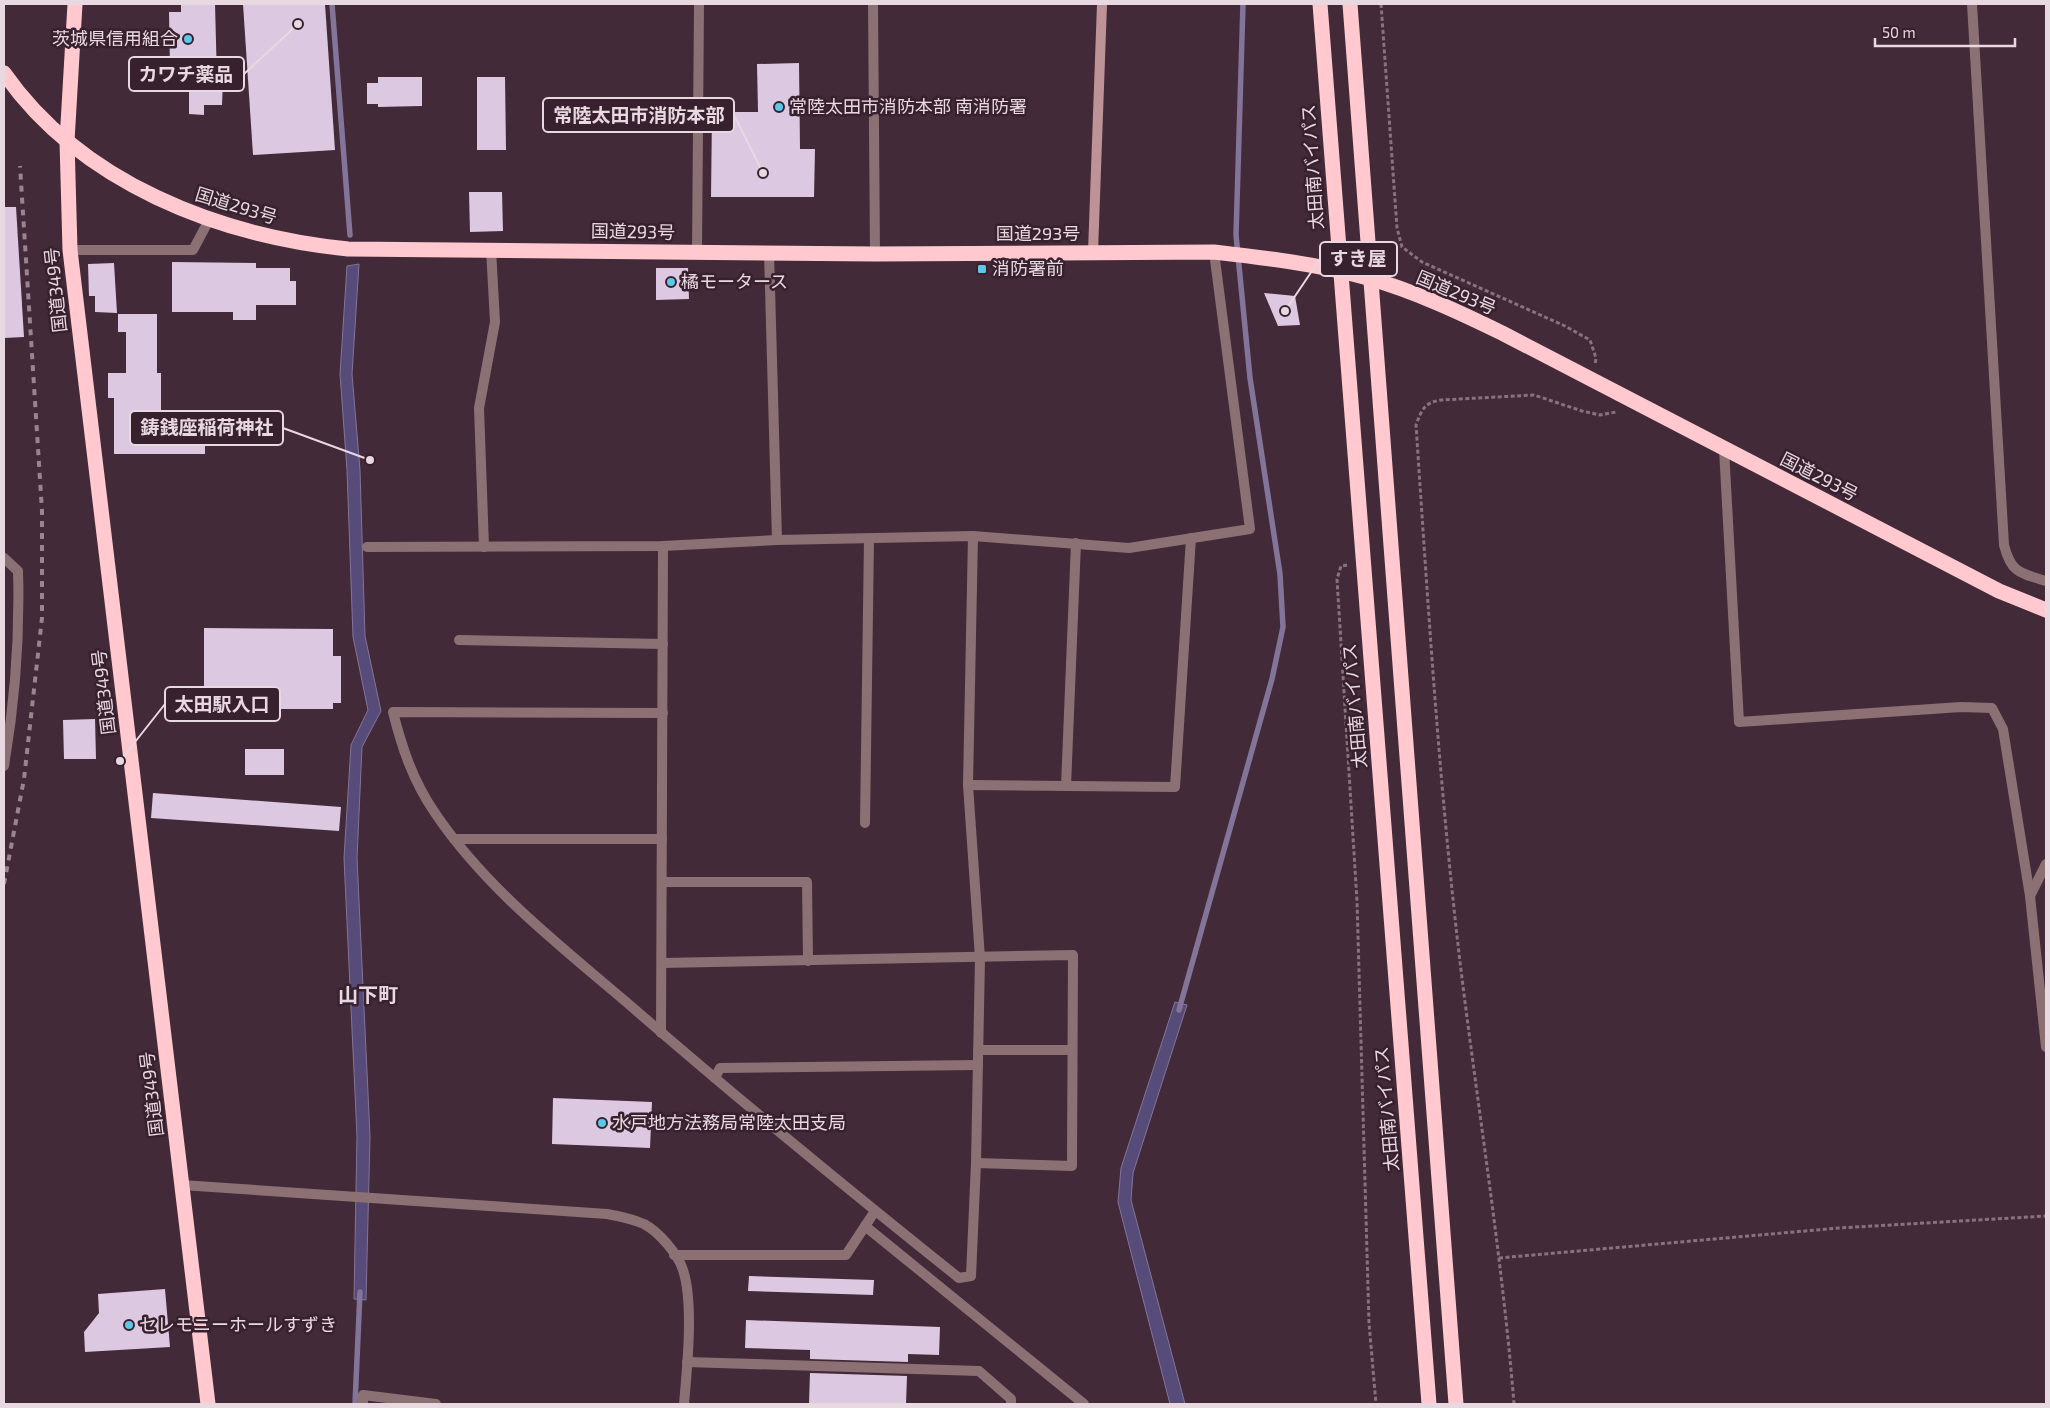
<svg xmlns="http://www.w3.org/2000/svg" width="2050" height="1408" viewBox="0 0 2050 1408" font-family="'Exo 2','Noto Sans JP',sans-serif">
  <rect width="100%" height="100%" fill="#432a38"/>
  <g fill="#574b7a" stroke="#827599">
    <path d="M 359,264 L 352,374 L 360,470 L 365,636 L 381,711 L 362,747 L 357,858 L 370,1136 L 366,1300 L 354,1299 L 357,1136 L 344,858 L 351,745 L 368,710 L 353,637 L 347,470 L 340,374 L 347,266 Z"/>
    <path d="M 1175,1002 L 1187,1005 L 1133,1173 L 1131,1200 L 1185,1404 L 1170,1404 L 1118,1202 L 1121,1168 Z"/>
  </g>
  <g fill="none" stroke-linecap="round" stroke-linejoin="round">
    <g stroke="#827599" stroke-width="5.5">
      <path d="M 332,4 L 350,235"/>
      <path d="M 1179,1010 L 1272,679 L 1283,627 L 1280,574 L 1250,378 L 1236,235 L 1243,4"/>
      <path d="M 355,1404 L 360,1292"/>
    </g>
  </g>
  <g fill="#ddc8e2">
    <path d="M 181,4 L 215,4 L 217,80 L 223,80 L 222,105 L 204,105 L 204,115 L 189,114 L 189,68 L 170,68 L 169,12 L 181,12 Z"/>
    <path d="M 243,4 L 325,4 L 335,150 L 253,155 Z"/>
    <path d="M 799,63 L 800,149 L 815,149 L 814,197 L 711,197 L 712,112 L 758,112 L 757,64 Z"/>
    <path d="M 378,77 L 422,77 L 422,106 L 378,107 L 378,104 L 367,104 L 367,83 L 378,83 Z"/>
    <path d="M 477,77 L 505,77 L 506,150 L 477,150 Z"/>
    <path d="M 469,192 L 502,192 L 503,231 L 470,232 Z"/>
    <path d="M 4,207 L 16,207 L 24,337 L 4,338 Z"/>
    <path d="M 172,262 L 256,263 L 256,268 L 290,268 L 290,281 L 296,281 L 296,305 L 256,305 L 256,320 L 233,320 L 233,312 L 172,312 Z"/>
    <path d="M 114,263 L 117,313 L 95,312 L 95,296 L 89,296 L 88,264 Z"/>
    <path d="M 656,268 L 688,268 L 689,299 L 656,300 Z"/>
    <path d="M 1264,293 L 1295,296 L 1300,325 L 1278,326 Z"/>
    <path d="M 118,314 L 157,314 L 157,373 L 161,373 L 161,423 L 205,424 L 205,454 L 114,454 L 114,398 L 108,398 L 108,373 L 126,373 L 126,332 L 118,332 Z"/>
    <path d="M 204,628 L 333,629 L 333,656 L 341,656 L 341,703 L 333,703 L 333,709 L 204,709 Z"/>
    <path d="M 95,719 L 96,759 L 64,759 L 63,720 Z"/>
    <rect x="245" y="749" width="39" height="26"/>
    <path d="M 153,793 L 341,807 L 339,831 L 151,818 Z"/>
    <path d="M 553,1098 L 652,1102 L 650,1148 L 552,1144 Z"/>
    <path d="M 749,1276 L 874,1280 L 873,1295 L 748,1291 Z"/>
    <path d="M 165,1289 L 170,1347 L 85,1352 L 84,1332 L 99,1313 L 98,1294 Z"/>
    <path d="M 746,1320 L 940,1327 L 939,1355 L 908,1354 L 908,1362 L 810,1359 L 810,1350 L 745,1348 Z"/>
    <path d="M 810,1373 L 907,1376 L 906,1404 L 809,1404 Z"/>
  </g>
  <g fill="none" stroke-linecap="round" stroke-linejoin="round">
    <g stroke="#87727e" stroke-width="3" stroke-dasharray="4 2.5" stroke-linecap="butt">
      <path d="M 1381,4 L 1397,228 L 1402,247 L 1422,262 L 1565,326 L 1590,340 L 1596,358 L 1595,365"/>
      <path d="M 1347,565 L 1341,566 L 1337,579 L 1357,901 L 1369,1323 L 1376,1404"/>
      <path d="M 1499,1258 L 1839,1228 L 2046,1216"/>
      <path d="M 1514,1404 C 1502,1256 1478,1110 1460,962 C 1439,784 1428,604 1416,425 C 1422,409 1424,403 1441,400 L 1534,395 L 1582,411 L 1600,415 L 1616,412"/>
    </g>
    <g stroke="#8c7174" stroke-width="10">
      <path d="M 873,4 L 875,254"/>
      <path d="M 70,250 L 193,250 L 209,220"/>
      <path d="M 687,1362 L 979,1371 L 1011,1399 L 1011,1404"/>
    </g>
    <g stroke="#8c7174" stroke-width="10">
      <path d="M 1972,4 L 2004,545 C 2011,573 2020,573 2046,581"/>
      <path d="M 697,252 L 699,4"/>
      <path d="M 769,252 L 777,540"/>
      <path d="M 1724,449 L 1739,722 L 1961,707 L 1992,708 L 2003,729 L 2030,896 L 2046,1047"/>
      <path d="M 367,547 L 663,546 L 777,540 L 973,536 L 1129,548 L 1250,529 L 1214,252"/>
      <path d="M 484,547 L 479,408 L 495,322 L 491,249"/>
      <path d="M 4,558 L 18,571 C 20,637 15,701 4,766"/>
      <path d="M 459,640 L 663,644"/>
      <path d="M 663,713 L 393,712 C 402,748 413,781 435,813 C 487,890 562,947 632,1007 C 739,1100 849,1190 959,1278 L 971,1276 L 976,1163 L 980,958 L 968,785 L 973,536"/>
      <path d="M 968,785 L 1175,787 L 1191,538"/>
      <path d="M 1066,786 L 1076,543"/>
      <path d="M 865,823 L 869,539"/>
      <path d="M 454,839 L 662,839"/>
      <path d="M 662,882 L 807,882 L 808,961"/>
      <path d="M 2030,896 L 2046,864"/>
      <path d="M 662,963 L 1073,955 L 1072,1166 L 976,1163"/>
      <path d="M 661,1033 L 663,546"/>
      <path d="M 978,1050 L 1072,1050"/>
      <path d="M 715,1078 L 720,1068 L 978,1065"/>
      <path d="M 182,1185 L 607,1214 C 619,1216 632,1219 644,1224 C 659,1232 678,1254 683,1270 C 694,1303 687,1369 684,1404"/>
      <path d="M 865,1226 L 1084,1404"/>
      <path d="M 674,1255 L 846,1255 L 875,1211"/>
      <path d="M 363,1404 L 363,1395 L 436,1404"/>
    </g>
    <path stroke="#be9397" stroke-width="10" d="M 1093,252 L 1102,4"/>
    <g stroke="#ffc9cf" stroke-width="15">
      <path d="M 75,4 L 67,141 L 70,250 L 208,1404"/>
      <path d="M 1320,4 L 1429,1404"/>
      <path d="M 1350,4 L 1456,1404"/>
      <path d="M 4,73 C 81,183 219,236 348,249 L 875,254 L 1214,252 C 1266,258 1318,264 1368,278 C 1414,291 1459,312 1502,333 L 1999,591 L 2046,610"/>
    </g>
    <path stroke="#998590" stroke-width="4" stroke-dasharray="6 6" stroke-linecap="butt" d="M 4,884 L 24,779 L 42,618 L 42,511 L 20,166"/>
  </g>
  <g fill="#5ac8e6" stroke="#38212e" stroke-width="2">
    <circle cx="188" cy="39" r="5"/>
    <circle cx="779" cy="107" r="5"/>
    <rect x="977" y="264" width="10" height="10" rx="2.5"/>
    <circle cx="671" cy="282" r="5"/>
    <circle cx="602" cy="1123" r="5"/>
    <circle cx="129" cy="1325" r="5"/>
  </g>
  <g text-anchor="middle" stroke-width="5" stroke-linejoin="round" paint-order="stroke">
    <g font-size="18" fill="#e8d8e0" stroke="#38212e" text-anchor="start">
      <text x="178" y="45" text-anchor="end">茨城県信用組合</text>
      <text x="789" y="113">常陸太田市消防本部 南消防署</text>
      <text x="992" y="275">消防署前</text>
      <text x="681" y="288">橘モータース</text>
      <text x="612" y="1129">水戸地方法務局常陸太田支局</text>
      <text x="139" y="1331">セレモニーホールすずき</text>
    </g>
    <g font-size="18" fill="#e8d8e0" stroke="#38212e">
      <text transform="translate(1313 167) rotate(-94)" y="6">太田南バイパス</text>
      <text transform="translate(236 206) rotate(17)" y="6">国道293号</text>
      <text transform="translate(633 232) rotate(1)" y="6">国道293号</text>
      <text x="1038" y="240">国道293号</text>
      <text transform="translate(56 290) rotate(-96)" y="6">国道349号</text>
      <text transform="translate(1456 293) rotate(23)" y="6">国道293号</text>
      <text transform="translate(1819 477) rotate(27)" y="6">国道293号</text>
      <text transform="translate(104 692) rotate(-97)" y="6">国道349号</text>
      <text transform="translate(1355 706) rotate(-95)" y="6">太田南バイパス</text>
      <text transform="translate(152 1094) rotate(-97)" y="6">国道349号</text>
      <text transform="translate(1387 1109) rotate(-95)" y="6">太田南バイパス</text>
    </g>
    <g font-size="20" font-weight="bold" fill="#e8d8e0" stroke="#38212e">
      <text x="368" y="1002">山下町</text>
    </g>
  </g>
  <path fill="none" stroke="#e8d8e0" stroke-width="2" d="M298 24L244 74M763 173L734 115M1285 311L1320 259M370 460L283 428M120 761L165 704"/>
  <g fill="#e8d8e0" stroke="#38212e" stroke-width="2">
    <circle cx="298" cy="24" r="5"/>
    <circle cx="763" cy="173" r="5"/>
    <circle cx="1285" cy="311" r="5"/>
    <circle cx="370" cy="460" r="5"/>
    <circle cx="120" cy="761" r="5"/>
  </g>
  <g fill="#38212e" stroke="#e8d8e0" stroke-width="2">
    <rect x="129" y="57" width="115" height="34" rx="5"/>
    <rect x="543" y="98" width="191" height="34" rx="5"/>
    <rect x="1320" y="242" width="77" height="34" rx="5"/>
    <rect x="130" y="411" width="153" height="34" rx="5"/>
    <rect x="165" y="687" width="115" height="34" rx="5"/>
  </g>
  <g font-size="19" text-anchor="middle" font-weight="bold" fill="#e8d8e0">
    <text x="186" y="81">カワチ薬品</text>
    <text x="639" y="122">常陸太田市消防本部</text>
    <text x="1358" y="265">すき屋</text>
    <text x="207" y="434">鋳銭座稲荷神社</text>
    <text x="222" y="711">太田駅入口</text>
  </g>
  <rect width="2050" height="1408" fill="none" stroke="#e8d8e0" stroke-width="10"/>
  <path d="M1875 38v8h140v-8" fill="none" stroke="#e8d8e0" stroke-width="2.5"/>
  <text x="1882" y="38" font-size="15" fill="#e8d8e0" stroke="#38212e" stroke-width="4" paint-order="stroke">50 m</text>
</svg>
